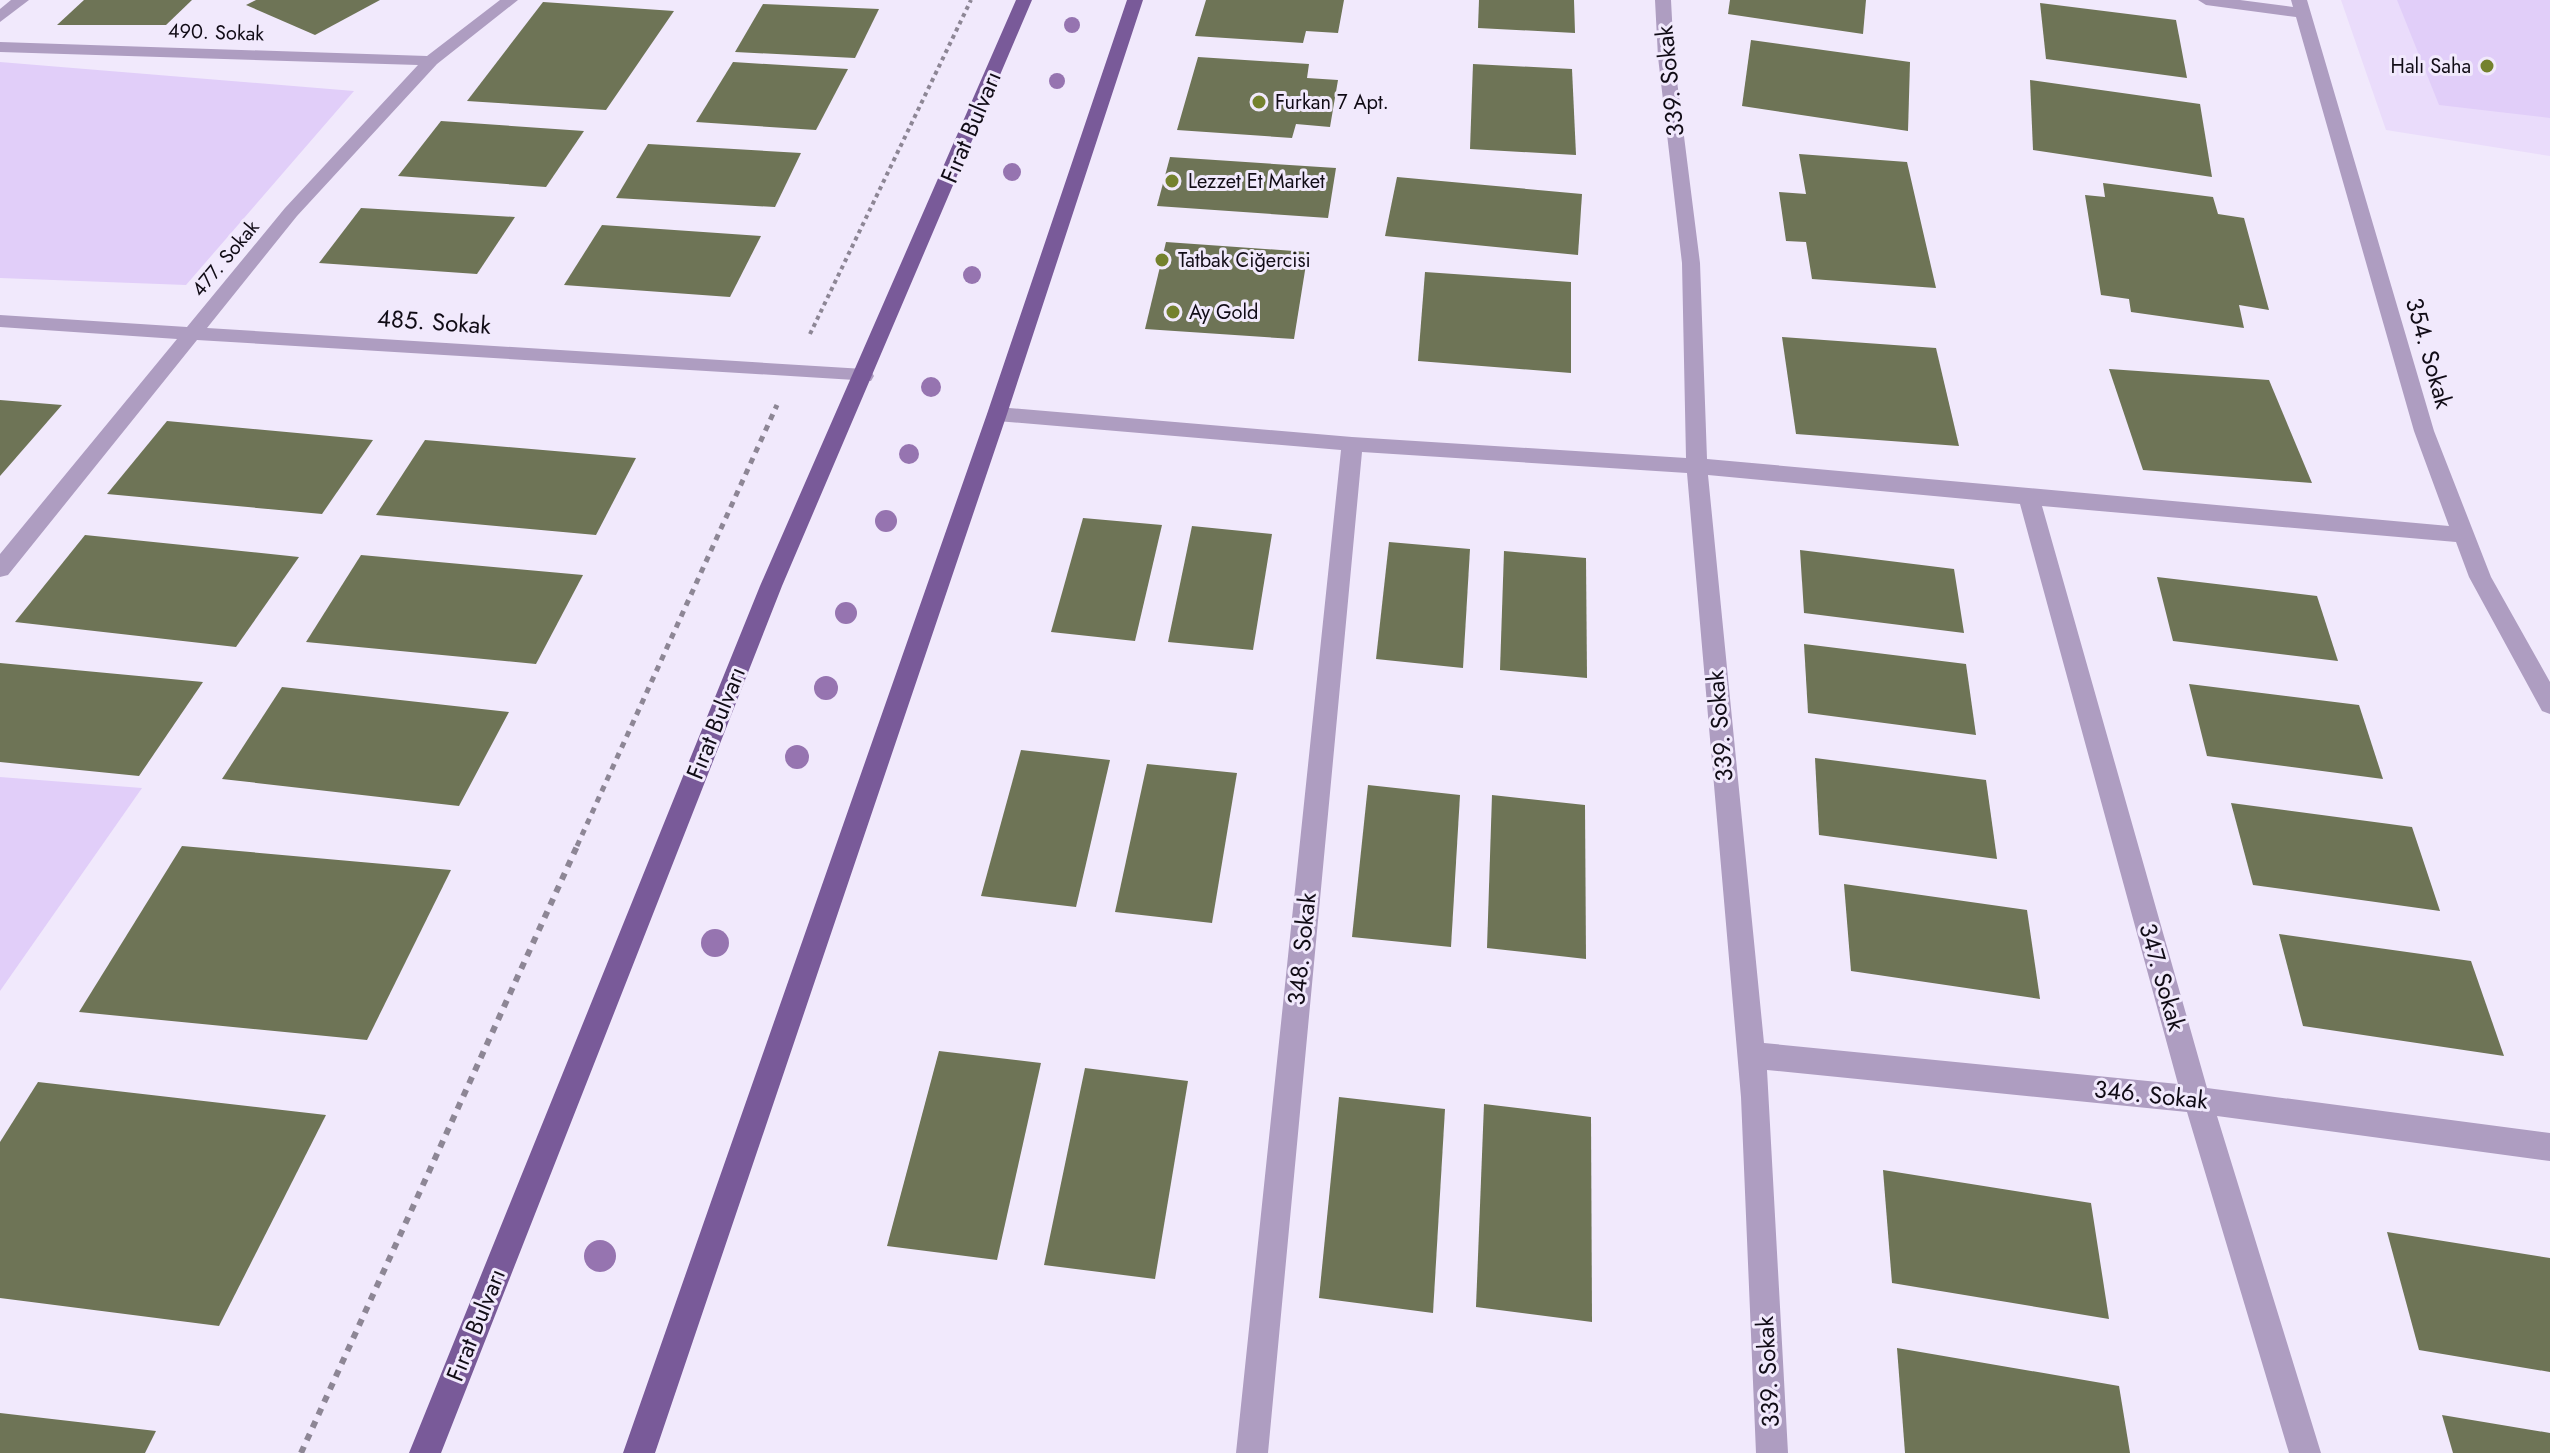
<svg xmlns="http://www.w3.org/2000/svg" width="2550" height="1453" viewBox="0 0 2550 1453" font-family="Jost,sans-serif">
  <rect width="100%" height="100%" fill="#f1e9fc"/>
  <path fill="#eadcfb" d="M 2341,0 L 2550,0 L 2550,156 L 2386,130 Z"/>
  <g fill="#e1cef9">
    <path d="M 2397,0 L 2550,0 L 2550,118 L 2439,105 Z"/>
    <path d="M 0,62 L 354,91 L 186,285 L 0,278 Z"/>
    <path d="M 0,777 L 142,788 L 0,991 Z"/>
  </g>
  <g fill="#6e7456">
    <path d="M 84,0 L 192,0 L 166,25 L 57,25 Z"/>
    <path d="M 256,0 L 380,0 L 315,35 L 246,5 Z"/>
    <path d="M 1206,0 L 1344,0 L 1338,33 L 1306,31 L 1303,43 L 1195,36 Z"/>
    <path d="M 1479,0 L 1574,0 L 1575,33 L 1478,28 Z"/>
    <path d="M 1730,0 L 1866,0 L 1863,34 L 1728,14 Z"/>
    <path d="M 543,2 L 674,11 L 606,110 L 467,101 Z"/>
    <path d="M 2040,3 L 2176,20 L 2187,78 L 2046,59 Z"/>
    <path d="M 763,4 L 879,9 L 855,58 L 735,52 Z"/>
    <path d="M 1751,40 L 1910,62 L 1908,131 L 1742,106 Z"/>
    <path d="M 1198,57 L 1309,64 L 1307,78 L 1338,80 L 1330,127 L 1296,124 L 1292,138 L 1177,130 Z"/>
    <path d="M 733,62 L 848,69 L 816,130 L 696,122 Z"/>
    <path d="M 1473,64 L 1572,69 L 1576,155 L 1470,149 Z"/>
    <path d="M 2030,80 L 2200,104 L 2212,177 L 2033,150 Z"/>
    <path d="M 441,121 L 584,131 L 546,187 L 398,176 Z"/>
    <path d="M 648,144 L 801,153 L 775,207 L 616,198 Z"/>
    <path d="M 1799,154 L 1907,162 L 1936,288 L 1812,279 L 1806,242 L 1786,241 L 1779,192 L 1806,194 Z"/>
    <path d="M 1170,157 L 1336,168 L 1328,218 L 1157,206 Z"/>
    <path d="M 1397,177 L 1582,194 L 1578,255 L 1385,236 Z"/>
    <path d="M 2103,183 L 2213,197 L 2218,214 L 2244,218 L 2269,310 L 2239,305 L 2244,328 L 2131,312 L 2129,299 L 2101,295 L 2085,195 L 2105,197 Z"/>
    <path d="M 361,208 L 515,217 L 477,274 L 319,263 Z"/>
    <path d="M 602,225 L 761,236 L 730,297 L 564,285 Z"/>
    <path d="M 1166,242 L 1308,252 L 1294,339 L 1145,329 Z"/>
    <path d="M 1425,272 L 1571,282 L 1571,373 L 1418,361 Z"/>
    <path d="M 1782,337 L 1936,348 L 1959,446 L 1796,434 Z"/>
    <path d="M 2109,369 L 2269,380 L 2312,483 L 2143,470 Z"/>
    <path d="M 0,400 L 62,405 L 0,476 Z"/>
    <path d="M 167,421 L 373,440 L 322,514 L 107,494 Z"/>
    <path d="M 425,440 L 636,458 L 596,535 L 376,515 Z"/>
    <path d="M 1083,518 L 1162,525 L 1135,641 L 1051,632 Z"/>
    <path d="M 1192,526 L 1272,534 L 1253,650 L 1168,642 Z"/>
    <path d="M 85,535 L 299,557 L 236,647 L 15,622 Z"/>
    <path d="M 1389,542 L 1470,549 L 1463,668 L 1376,659 Z"/>
    <path d="M 1800,550 L 1954,569 L 1964,633 L 1804,613 Z"/>
    <path d="M 1504,551 L 1586,558 L 1587,678 L 1500,670 Z"/>
    <path d="M 361,555 L 583,575 L 536,664 L 306,642 Z"/>
    <path d="M 2157,577 L 2317,596 L 2338,661 L 2173,641 Z"/>
    <path d="M 1804,644 L 1966,664 L 1976,735 L 1808,713 Z"/>
    <path d="M 0,663 L 203,682 L 139,776 L 0,762 Z"/>
    <path d="M 2189,684 L 2359,705 L 2383,779 L 2207,756 Z"/>
    <path d="M 282,687 L 509,712 L 459,806 L 222,779 Z"/>
    <path d="M 1021,750 L 1110,760 L 1076,907 L 981,896 Z"/>
    <path d="M 1815,758 L 1986,780 L 1997,859 L 1819,835 Z"/>
    <path d="M 1147,764 L 1237,773 L 1212,923 L 1115,912 Z"/>
    <path d="M 1368,785 L 1460,795 L 1451,947 L 1352,937 Z"/>
    <path d="M 1492,795 L 1585,805 L 1586,959 L 1487,948 Z"/>
    <path d="M 2231,803 L 2412,827 L 2440,911 L 2253,885 Z"/>
    <path d="M 182,846 L 451,870 L 367,1040 L 79,1012 Z"/>
    <path d="M 1844,884 L 2027,910 L 2040,999 L 1851,971 Z"/>
    <path d="M 2279,934 L 2471,961 L 2504,1056 L 2303,1026 Z"/>
    <path d="M 939,1051 L 1041,1063 L 997,1260 L 887,1246 Z"/>
    <path d="M 1085,1068 L 1188,1081 L 1155,1279 L 1044,1265 Z"/>
    <path d="M 38,1082 L 326,1115 L 219,1326 L 0,1298 L 0,1142 Z"/>
    <path d="M 1339,1097 L 1445,1109 L 1433,1313 L 1319,1298 Z"/>
    <path d="M 1484,1104 L 1591,1117 L 1592,1322 L 1476,1307 Z"/>
    <path d="M 1883,1170 L 2091,1203 L 2109,1319 L 1892,1283 Z"/>
    <path d="M 2387,1232 L 2550,1258 L 2550,1372 L 2419,1350 Z"/>
    <path d="M 1897,1348 L 2119,1386 L 2130,1453 L 1905,1453 Z"/>
    <path d="M 0,1413 L 156,1431 L 145,1453 L 0,1453 Z"/>
    <path d="M 2442,1415 L 2550,1433 L 2550,1453 L 2453,1453 Z"/>
  </g>
  <g fill="none" stroke-linecap="round" stroke-linejoin="round">
    <path stroke="#8d8695" stroke-width="4" stroke-dasharray="4 4" stroke-linecap="butt" d="M 810,334 L 971,0"/>
    <path stroke="#8d8695" stroke-width="5" stroke-dasharray="6 6" stroke-linecap="butt" d="M 577,846 L 777,405"/>
    <path stroke="#8d8695" stroke-width="6" stroke-dasharray="7 7" stroke-linecap="butt" d="M 301,1453 L 578,844"/>
    <g fill="#ae9dc1" fill-rule="evenodd">
      <path d="M 11,0 L 29,0 L 0,22 L 0,9 Z"/>
      <path d="M 500,0 L 518,0 L 437,64 L 297,216 L 207,328 L 864,369 L 871,371 L 874,376 L 871,381 L 197,340 L 8,575 L 0,577 L 0,554 L 177,339 L 0,327 L 0,315 L 187,327 L 285,208 L 418,65 L 0,52 L 0,42 L 427,56 Z"/>
      <path d="M 1655,0 L 1671,0 L 1674,57 L 1700,263 L 1707,459 L 2449,526 L 2414,431 L 2296,17 L 2206,5 L 2198,0 L 2240,0 L 2293,7 L 2291,0 L 2307,0 L 2434,431 L 2491,577 L 2550,682 L 2550,714 L 2542,711 L 2469,577 L 2456,542 L 2042,506 L 2207,1088 L 2550,1133 L 2550,1161 L 2217,1116 L 2321,1453 L 2289,1453 L 2187,1112 L 1767,1070 L 1788,1453 L 1756,1453 L 1741,1097 L 1687,473 L 1362,452 L 1268,1453 L 1236,1453 L 1341,450 L 997,421 L 987,414 L 997,407 L 1352,437 L 1686,458 L 1682,263 L 1658,57 ZM 1708,475 L 2020,504 L 2178,1084 L 1764,1043 Z"/>
    </g>
    <g fill="#795a99" fill-rule="evenodd">
      <path d="M 1016,0 L 1032,0 L 782,586 L 441,1453 L 409,1453 L 760,586 Z"/>
      <path d="M 1127,0 L 1143,0 L 1007,414 L 655,1453 L 623,1453 L 987,414 Z"/>
    </g>
  </g>
  <g fill="#9674b0">
    <circle cx="1072" cy="25" r="8"/>
    <circle cx="1057" cy="81" r="8"/>
    <circle cx="1012" cy="172" r="9"/>
    <circle cx="972" cy="275" r="9"/>
    <circle cx="931" cy="387" r="10"/>
    <circle cx="909" cy="454" r="10"/>
    <circle cx="886" cy="521" r="11"/>
    <circle cx="846" cy="613" r="11"/>
    <circle cx="826" cy="688" r="12"/>
    <circle cx="797" cy="757" r="12"/>
    <circle cx="715" cy="943" r="14"/>
    <circle cx="600" cy="1256" r="16"/>
  </g>
  <g fill="#74812e" stroke="#f1e9fc" stroke-width="3">
    <circle cx="2487" cy="66" r="8"/>
    <circle cx="1259" cy="102" r="8"/>
    <circle cx="1172" cy="181" r="8"/>
    <circle cx="1162" cy="260" r="8"/>
    <circle cx="1173" cy="312" r="8"/>
  </g>
  <g text-anchor="middle" stroke-width="6" stroke-linejoin="round" paint-order="stroke">
    <g font-size="20" fill="#110c16" stroke="#f1e9fc">
      <text transform="translate(216 32) rotate(2)" y="7">490. Sokak</text>
      <text transform="translate(225 258) rotate(-50)" y="7">477. Sokak</text>
    </g>
    <g font-size="20" fill="#110c16" stroke="#f1e9fc" text-anchor="start">
      <text x="2471" y="73" text-anchor="end">Halı Saha</text>
      <text x="1275" y="109">Furkan 7 Apt.</text>
      <text x="1188" y="188">Lezzet Et Market</text>
      <text x="1178" y="267">Tatbak Ciğercisi</text>
      <text x="1189" y="319">Ay Gold</text>
    </g>
    <g font-size="24" fill="#110c16" stroke="#f1e9fc">
      <text transform="translate(1670 81) rotate(-96)" y="8">339. Sokak</text>
      <text transform="translate(971 127) rotate(-67)" y="8">Fırat Bulvarı</text>
      <text transform="translate(434 322) rotate(4)" y="8">485. Sokak</text>
      <text transform="translate(2429 353) rotate(74)" y="8">354. Sokak</text>
      <text transform="translate(716 723) rotate(-68)" y="8">Fırat Bulvarı</text>
      <text transform="translate(1720 726) rotate(-95)" y="8">339. Sokak</text>
      <text transform="translate(1302 949) rotate(-84)" y="8">348. Sokak</text>
      <text transform="translate(2162 977) rotate(74)" y="8">347. Sokak</text>
      <text transform="translate(2151 1095) rotate(6)" y="8">346. Sokak</text>
      <text transform="translate(476 1325) rotate(-68)" y="8">Fırat Bulvarı</text>
      <text transform="translate(1768 1372) rotate(-93)" y="8">339. Sokak</text>
    </g>
  </g>
</svg>
